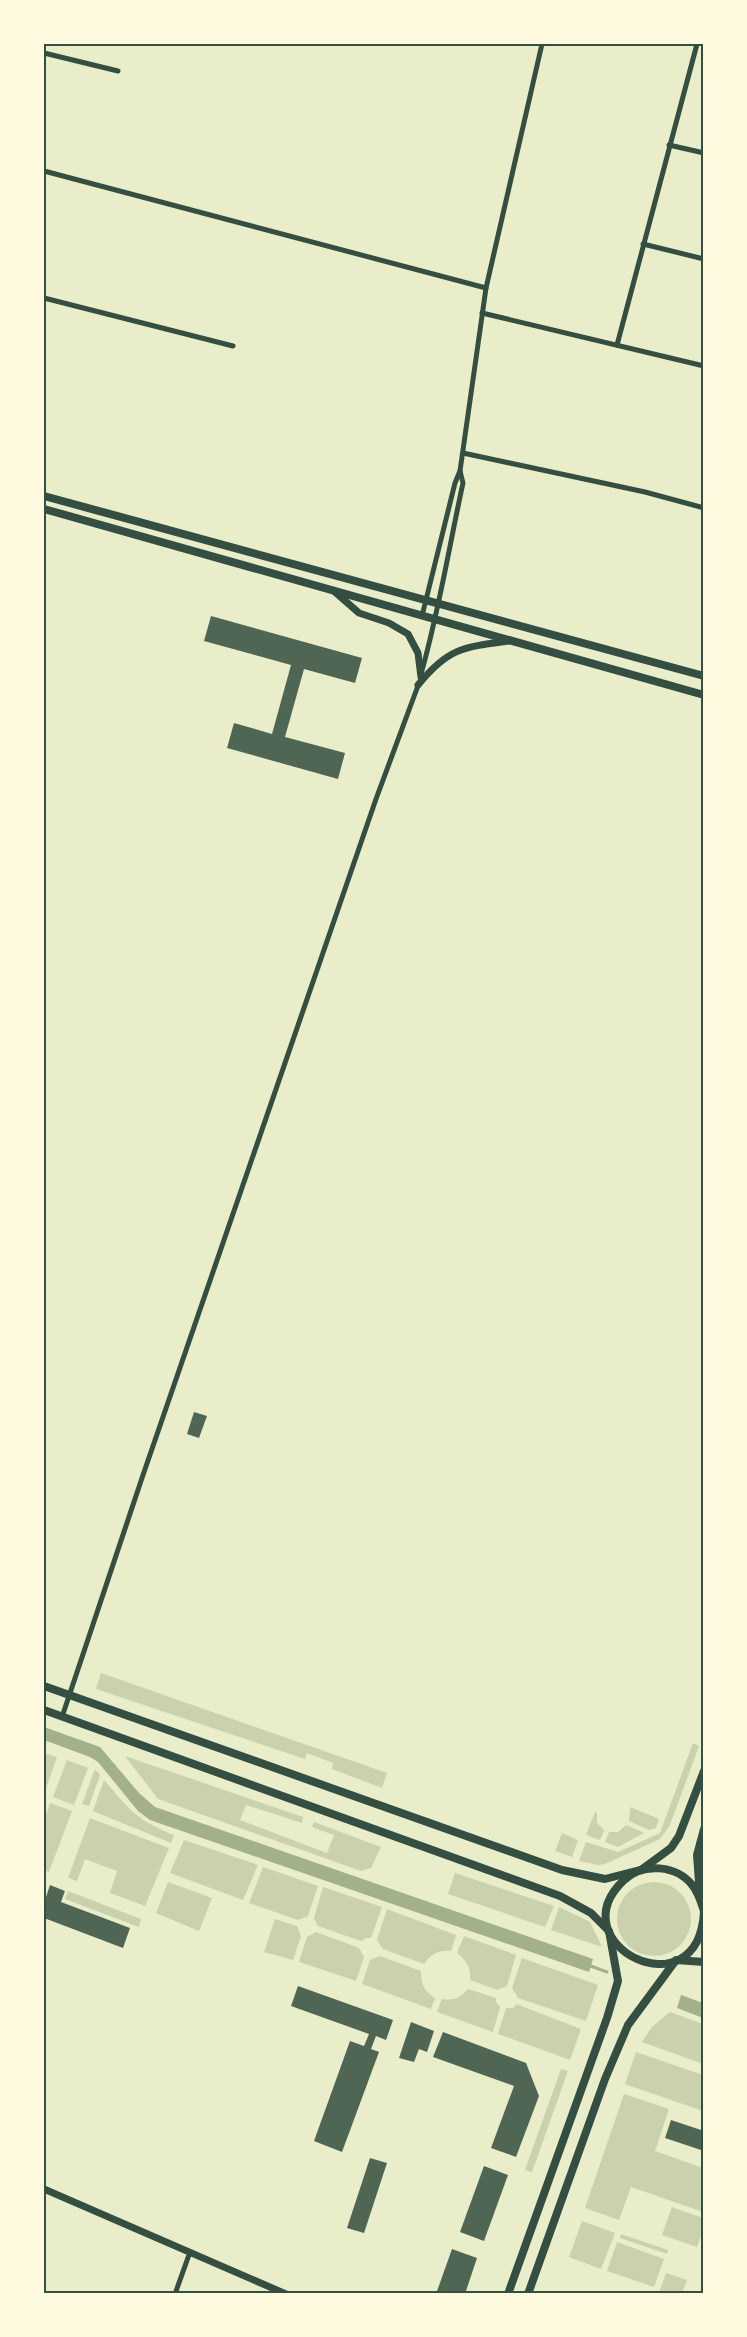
<svg xmlns="http://www.w3.org/2000/svg" width="747" height="2337" viewBox="0 0 747 2337" font-family="'Noto Serif',serif">
  <rect width="100%" height="100%" fill="#e9edc9"/>
  <g fill="#cad2ad">
    <path d="M 101,1673 L 387,1773 L 382,1788 L 332,1769 L 333,1763 L 307,1753 L 305,1759 L 96,1689 Z"/>
    <path d="M 693,1743 L 699,1746 L 670,1825 L 660,1839 L 605,1864 L 598,1865 L 579,1861 L 586,1842 L 618,1852 L 660,1833 Z"/>
    <path d="M 44,1753 L 57,1757 L 44,1794 Z"/>
    <path d="M 125,1756 L 303,1817 L 302,1823 L 246,1805 L 240,1820 L 327,1853 L 334,1835 L 312,1827 L 314,1822 L 381,1847 L 371,1868 L 361,1871 L 158,1799 Z"/>
    <path d="M 67,1760 L 88,1768 L 74,1805 L 53,1797 Z"/>
    <path d="M 95,1769 L 100,1775 L 89,1806 L 82,1804 Z"/>
    <path d="M 104,1780 C 130,1810 136,1820 174,1835 L 171,1843 L 93,1811 Z"/>
    <path d="M 50,1803 L 72,1811 L 49,1872 L 44,1870 L 44,1821 Z"/>
    <path d="M 630,1807 L 659,1819 L 656,1828 L 649,1830 L 629,1821 Z"/>
    <path d="M 595,1812 L 597,1813 L 597,1823 L 604,1830 L 600,1840 L 586,1835 Z"/>
    <path d="M 90,1818 L 169,1848 L 145,1906 L 110,1893 L 117,1871 L 85,1859 L 77,1881 L 68,1878 Z"/>
    <path d="M 626,1825 L 644,1833 L 618,1847 L 605,1842 L 609,1832 L 618,1832 Z"/>
    <path d="M 562,1833 L 578,1840 L 572,1857 L 555,1851 Z"/>
    <path d="M 184,1840 L 258,1865 L 243,1900 L 170,1873 Z"/>
    <path d="M 263,1867 L 318,1886 L 308,1916 L 298,1920 L 249,1903 Z"/>
    <path d="M 455,1873 L 554,1906 L 545,1927 L 448,1894 Z"/>
    <circle cx="654" cy="1919" r="37"/>
    <path d="M 168,1882 L 212,1898 L 199,1931 L 156,1913 Z"/>
    <path d="M 323,1887 L 382,1907 L 371,1938 L 366,1938 L 361,1941 L 318,1926 L 314,1918 Z"/>
    <path d="M 68,1891 L 141,1919 L 139,1927 L 65,1899 Z"/>
    <path d="M 559,1907 L 590,1922 L 602,1947 L 551,1930 Z"/>
    <path d="M 387,1909 L 456,1935 L 451,1951 C 439,1950 432,1953 424,1964 L 383,1949 L 377,1940 Z"/>
    <path d="M 275,1919 L 297,1926 L 301,1936 L 293,1960 L 264,1952 Z"/>
    <path d="M 316,1932 L 359,1948 L 364,1957 L 356,1981 L 299,1962 L 307,1937 Z"/>
    <path d="M 464,1936 L 516,1955 L 507,1986 L 497,1990 L 470,1980 C 471,1968 467,1961 457,1953 Z"/>
    <path d="M 380,1956 L 421,1971 C 421,1985 424,1991 435,1998 L 431,2009 L 362,1984 L 370,1960 Z"/>
    <path d="M 522,1958 L 598,1985 L 586,2021 L 518,1998 L 512,1988 Z"/>
    <path d="M 468,1989 L 496,1998 L 496,2002 L 500,2007 L 493,2032 L 437,2012 L 442,1999 C 454,2001 460,1998 468,1989 Z"/>
    <path d="M 516,2004 L 581,2029 L 570,2060 L 498,2034 L 506,2008 L 513,2008 Z"/>
    <path d="M 670,2012 L 703,2024 L 703,2064 L 642,2042 L 652,2027 Z"/>
    <path d="M 636,2052 L 703,2075 L 703,2111 L 625,2084 Z"/>
    <path d="M 561,2069 L 568,2071 L 532,2172 L 525,2170 Z"/>
    <path d="M 624,2094 L 669,2109 L 655,2151 L 703,2168 L 703,2212 L 631,2187 L 619,2220 L 585,2208 Z"/>
    <path d="M 672,2207 L 703,2218 L 703,2230 L 697,2247 L 662,2235 Z"/>
    <path d="M 582,2221 L 615,2233 L 601,2269 L 569,2257 Z"/>
    <path d="M 621,2234 L 668,2250 L 667,2254 L 620,2238 Z"/>
    <path d="M 617,2242 L 664,2259 L 654,2287 L 607,2271 Z"/>
    <path d="M 666,2273 L 687,2280 L 682,2293 L 659,2293 Z"/>
  </g>
  <g fill="#a3b18a">
    <path d="M 44,1727 L 100,1747 L 139,1793 L 155,1807 L 593,1959 L 589,1972 L 150,1820 L 138,1811 L 98,1762 L 90,1757 L 44,1740 Z"/>
    <path d="M 681,1995 L 703,2003 L 703,2018 L 677,2008 Z"/>
  </g>
  <g fill="none" stroke-linecap="round" stroke-linejoin="round">
    <path stroke="#a3b18a" stroke-width="3" d="M 588,1965 L 607,1972"/>
  </g>
  <g fill="#4f6655">
    <path d="M 211,616 L 362,658 L 355,683 L 304,669 L 285,737 L 345,753 L 338,779 L 227,748 L 234,723 L 272,734 L 291,665 L 204,641 Z"/>
    <path d="M 194,1412 L 207,1416 L 199,1438 L 187,1434 Z"/>
    <path d="M 50,1885 L 65,1891 L 61,1902 L 130,1928 L 123,1948 L 44,1918 L 44,1896 L 46,1897 Z"/>
    <path d="M 298,1986 L 393,2020 L 386,2040 L 376,2036 L 371,2049 L 379,2052 L 342,2152 L 314,2141 L 350,2041 L 364,2046 L 369,2034 L 291,2006 Z"/>
    <path d="M 411,2022 L 434,2031 L 427,2052 L 419,2049 L 414,2062 L 399,2058 Z"/>
    <path d="M 443,2032 L 526,2063 L 539,2096 L 516,2157 L 491,2148 L 514,2086 L 433,2057 Z"/>
    <path d="M 671,2120 L 704,2131 L 704,2151 L 665,2138 Z"/>
    <path d="M 370,2158 L 387,2163 L 364,2233 L 347,2228 Z"/>
    <path d="M 484,2166 L 508,2175 L 484,2241 L 460,2232 Z"/>
    <path d="M 452,2249 L 477,2258 L 465,2294 L 436,2294 Z"/>
  </g>
  <g fill="none" stroke-linecap="round" stroke-linejoin="round">
    <g stroke="#344e41" stroke-width="5">
      <path d="M 44,53 L 118,71"/>
      <path d="M 669,145 L 704,153"/>
      <path d="M 44,171 L 486,288"/>
      <path d="M 643,244 L 704,259"/>
      <path d="M 44,298 L 233,346"/>
      <path d="M 482,313 L 704,366"/>
      <path d="M 617,345 L 697,44"/>
      <path d="M 463,453 L 645,492 L 704,508"/>
      <path d="M 422,616 L 455,483 L 460,471 L 486,288 L 542,44"/>
      <path d="M 421,674 C 439,611 449,547 463,483 L 460,471"/>
      <path d="M 62,1717 L 143,1475 L 376,799 L 419,683"/>
      <path d="M 175,2294 L 190,2252"/>
    </g>
    <g stroke="#344e41" stroke-width="7">
      <path d="M 335,592 L 359,613 L 389,623 L 408,634 L 418,653 L 421,677"/>
      <path d="M 418,685 C 448,648 463,647 509,641"/>
      <path d="M 44,2189 L 286,2294"/>
    </g>
    <g stroke="#344e41" stroke-width="8">
      <path d="M 44,496 L 704,676"/>
      <path d="M 44,509 L 704,695"/>
      <path d="M 641,1870 L 671,1848 L 679,1836 L 704,1771"/>
      <path d="M 700,1896 L 697,1855 L 704,1829"/>
    </g>
    <g stroke="#344e41" stroke-width="8">
      <path d="M 44,1686 L 562,1870 L 605,1879 L 640,1870"/>
      <path d="M 44,1710 L 560,1896 L 591,1913 L 609,1931 L 618,1981 L 607,2018 L 508,2294"/>
      <path d="M 704,1911 C 701,1902 699,1894 693,1886 C 677,1865 643,1862 624,1880 C 556,1944 698,2015 704,1912"/>
      <path d="M 528,2294 L 605,2079 L 628,2025 L 676,1960 L 704,1962"/>
    </g>
  </g>
  <rect width="747" height="2337" fill="none" stroke="#fefae0" stroke-width="90"/>
  <rect x="45" y="45" width="657" height="2247" fill="none" stroke="#344e41" stroke-width="2"/>
</svg>
